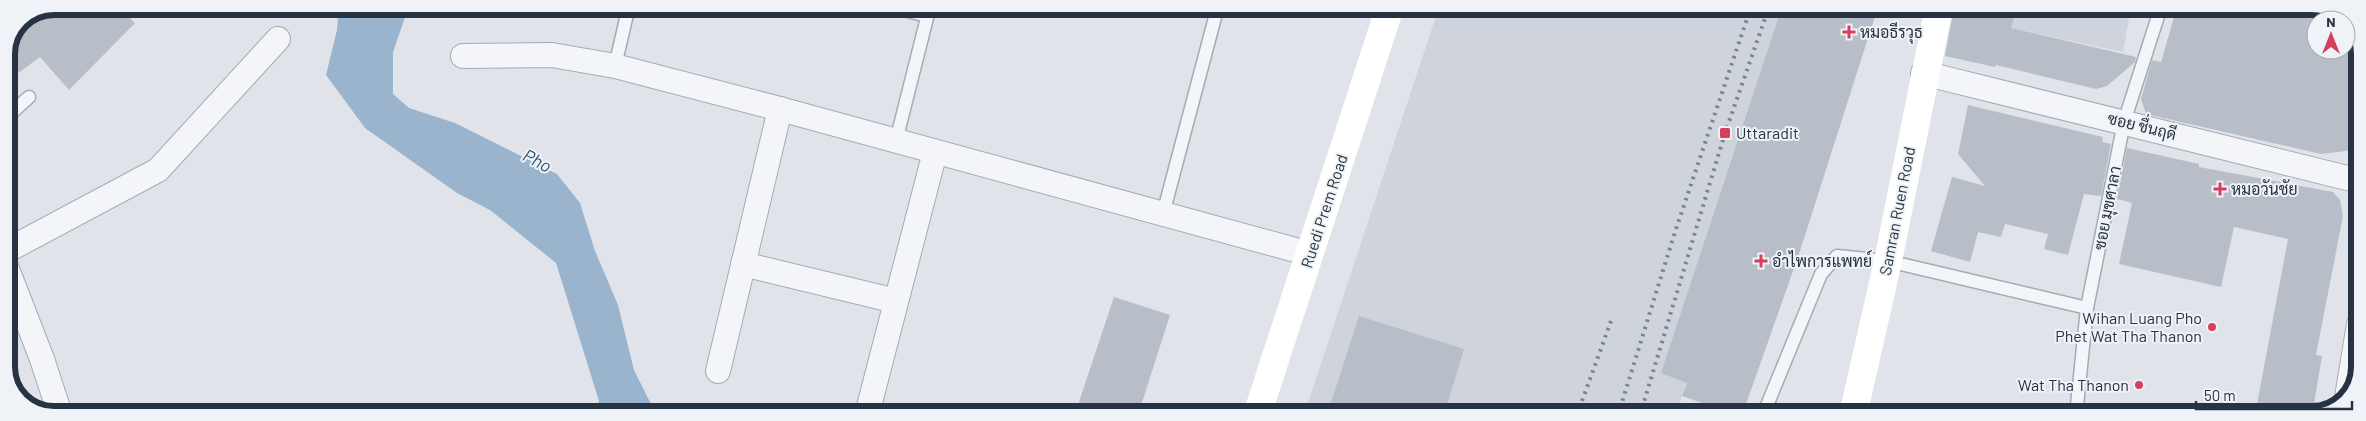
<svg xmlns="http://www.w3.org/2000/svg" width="2366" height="421" viewBox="0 0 2366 421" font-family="Barlow,Sarabun,sans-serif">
  <rect width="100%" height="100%" fill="#e0e4ea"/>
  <g fill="#ced3dc">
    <path d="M 1439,7 L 1803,7 L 1676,415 L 1304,415 Z"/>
    <path d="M 2017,7 L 2131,7 L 2123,52 L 2011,28 Z"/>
  </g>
  <path fill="#99b4cc" d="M 339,6 L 409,6 L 393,52 L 393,94 L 409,108 L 455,123 L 557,174 L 580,203 L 595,251 L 618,305 L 634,370 L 656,414 L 594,414 L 599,401 L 556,263 L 490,210 L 457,193 L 365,128 L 326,75 L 337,30 Z"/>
  <g fill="#b7bec7">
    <path d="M 54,6 L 118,6 L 135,23 L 69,90 L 40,57 L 6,82 L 6,54 L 14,34 L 44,10 Z"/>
    <path d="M 1782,7 L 1878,7 L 1799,254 L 1745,407 L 1731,413 L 1682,396 L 1687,383 L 1661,373 Z"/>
    <path d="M 1954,7 L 2017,7 L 2011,28 L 2136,57 L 2135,62 L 2107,86 L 2096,89 L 1996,65 L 1995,67 L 1945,56 Z"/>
    <path d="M 2177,7 L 2318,7 L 2345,20 L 2316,20 L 2316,50 L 2346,50 L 2346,21 L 2359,48 L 2359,135 L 2354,150 L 2321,154 L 2146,114 L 2141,99 L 2145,85 L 2152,60 L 2161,62 Z"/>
    <path d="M 1968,105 L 2103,137 L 2102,142 L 2111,144 L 2101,196 L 2084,194 L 2068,255 L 2044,249 L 2048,234 L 2005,224 L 2001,237 L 1978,232 L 1970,262 L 1931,251 L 1952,177 L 1985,186 L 1958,154 Z"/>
    <path d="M 2127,148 L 2199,164 L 2199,167 L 2333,192 L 2340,200 L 2343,216 L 2316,355 L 2322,356 L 2312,415 L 2255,415 L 2288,239 L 2234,227 L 2221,287 L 2119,264 L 2132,203 L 2117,199 Z"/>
    <path d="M 1114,297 L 1170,315 L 1138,415 L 1075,414 Z"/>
    <path d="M 1359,316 L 1464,349 L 1444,415 L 1327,415 Z"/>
  </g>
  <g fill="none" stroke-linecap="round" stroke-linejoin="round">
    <defs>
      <g id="lane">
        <path d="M 889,6 L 927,16"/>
        <path d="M 615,66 L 629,6"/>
        <path d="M 6,118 L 29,97"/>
        <path d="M 896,141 L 930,6"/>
        <path d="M 1163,214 L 1218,6"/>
        <path d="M 1680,411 L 1691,415"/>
        <path d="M 1763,415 L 1821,274 L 1837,256 L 1888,261 L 2087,308"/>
        <path d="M 2076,415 L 2087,308 L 2124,122 L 2161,7"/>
      </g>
      <g id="street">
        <path d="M 463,56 L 552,55 L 615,66 L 780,109 L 1310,254"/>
        <path d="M 1923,73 L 2359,181"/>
        <path d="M 6,251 L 158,170 L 278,39"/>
        <path d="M 743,264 L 896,301"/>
        <path d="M 7,269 L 42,359 L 60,414"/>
        <path d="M 718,371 L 780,109"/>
        <path d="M 2347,397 L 2359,324"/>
        <path d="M 867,414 L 935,152"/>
      </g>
    </defs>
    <use href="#lane" stroke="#a5abb4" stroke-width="15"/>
    <use href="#street" stroke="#a5abb4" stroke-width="26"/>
    <use href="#lane" stroke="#f3f5f8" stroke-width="12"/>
    <use href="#street" stroke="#f3f5f8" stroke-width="24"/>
    <g stroke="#fff" stroke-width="28">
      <path d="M 1257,415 L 1390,7"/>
      <path d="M 1853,415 L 1888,261 L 1939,7"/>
    </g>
    <g stroke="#788494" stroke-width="4" stroke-dasharray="2.5 5" stroke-linecap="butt">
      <path d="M 1577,415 L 1611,321"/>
      <path d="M 1618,415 L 1675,232 L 1751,7"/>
      <path d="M 1640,415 L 1725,133 L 1769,7"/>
    </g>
  </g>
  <g fill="#d53e5d" stroke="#eff3f7" stroke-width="2">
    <path d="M1846.5 24.5h5v5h5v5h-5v5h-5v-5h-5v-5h5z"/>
    <rect x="1719" y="127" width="12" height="12" rx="2.5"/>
    <path d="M2217.5 181.5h5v5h5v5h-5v5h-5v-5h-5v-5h5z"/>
    <path d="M1758.5 253.5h5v5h5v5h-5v5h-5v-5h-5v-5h5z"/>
    <circle cx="2212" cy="327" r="5"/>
    <circle cx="2139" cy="385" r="5"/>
  </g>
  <g text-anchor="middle" stroke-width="4" stroke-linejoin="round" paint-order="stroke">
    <g font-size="16" fill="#273342" stroke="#eff3f7" text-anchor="start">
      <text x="1860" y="38">หมอธีรวุธ</text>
      <text x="1736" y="139">Uttaradit</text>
      <text x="2231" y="195">หมอวันชัย</text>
      <text x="1772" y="267">อำไพการแพทย์</text>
      <text x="2202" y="324" text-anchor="end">Wihan Luang Pho<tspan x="2202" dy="18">Phet Wat Tha Thanon</tspan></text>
      <text x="2129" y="391" text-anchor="end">Wat Tha Thanon</text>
    </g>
    <g font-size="16" fill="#273342" stroke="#eff3f7">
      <text transform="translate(2142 126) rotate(14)" y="6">ซอย ชื่นฤดี</text>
      <text transform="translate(2107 208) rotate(-79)" y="6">ซอย มุขศาลา</text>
      <text transform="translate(1324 211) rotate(-72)" y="6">Ruedi Prem Road</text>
      <text transform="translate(1897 211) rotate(-79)" y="6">Samran Ruen Road</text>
    </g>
    <g font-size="18" font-style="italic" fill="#2f5478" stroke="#eff3f7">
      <text transform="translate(537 161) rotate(28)" y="6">Pho</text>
    </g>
  </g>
  <path d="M0 0H2366V421H0ZM54 15H2312A39 39 0 0 1 2351 54V367A39 39 0 0 1 2312 406H54A39 39 0 0 1 15 367V54A39 39 0 0 1 54 15Z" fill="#eff3f7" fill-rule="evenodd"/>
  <path fill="none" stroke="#273342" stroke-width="6" d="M54 15H2312A39 39 0 0 1 2351 54V367A39 39 0 0 1 2312 406H54A39 39 0 0 1 15 367V54A39 39 0 0 1 54 15Z"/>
  <g transform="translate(2331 35)"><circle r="24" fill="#eff3f7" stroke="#9fa6af"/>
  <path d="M0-4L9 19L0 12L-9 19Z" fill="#d53e5d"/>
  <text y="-8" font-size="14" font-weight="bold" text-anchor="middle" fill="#273342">N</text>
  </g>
  <path d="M2196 401v8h156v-8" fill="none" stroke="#273342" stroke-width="2.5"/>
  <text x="2204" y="401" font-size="15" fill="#273342" stroke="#eff3f7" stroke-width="4" paint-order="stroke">50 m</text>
</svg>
